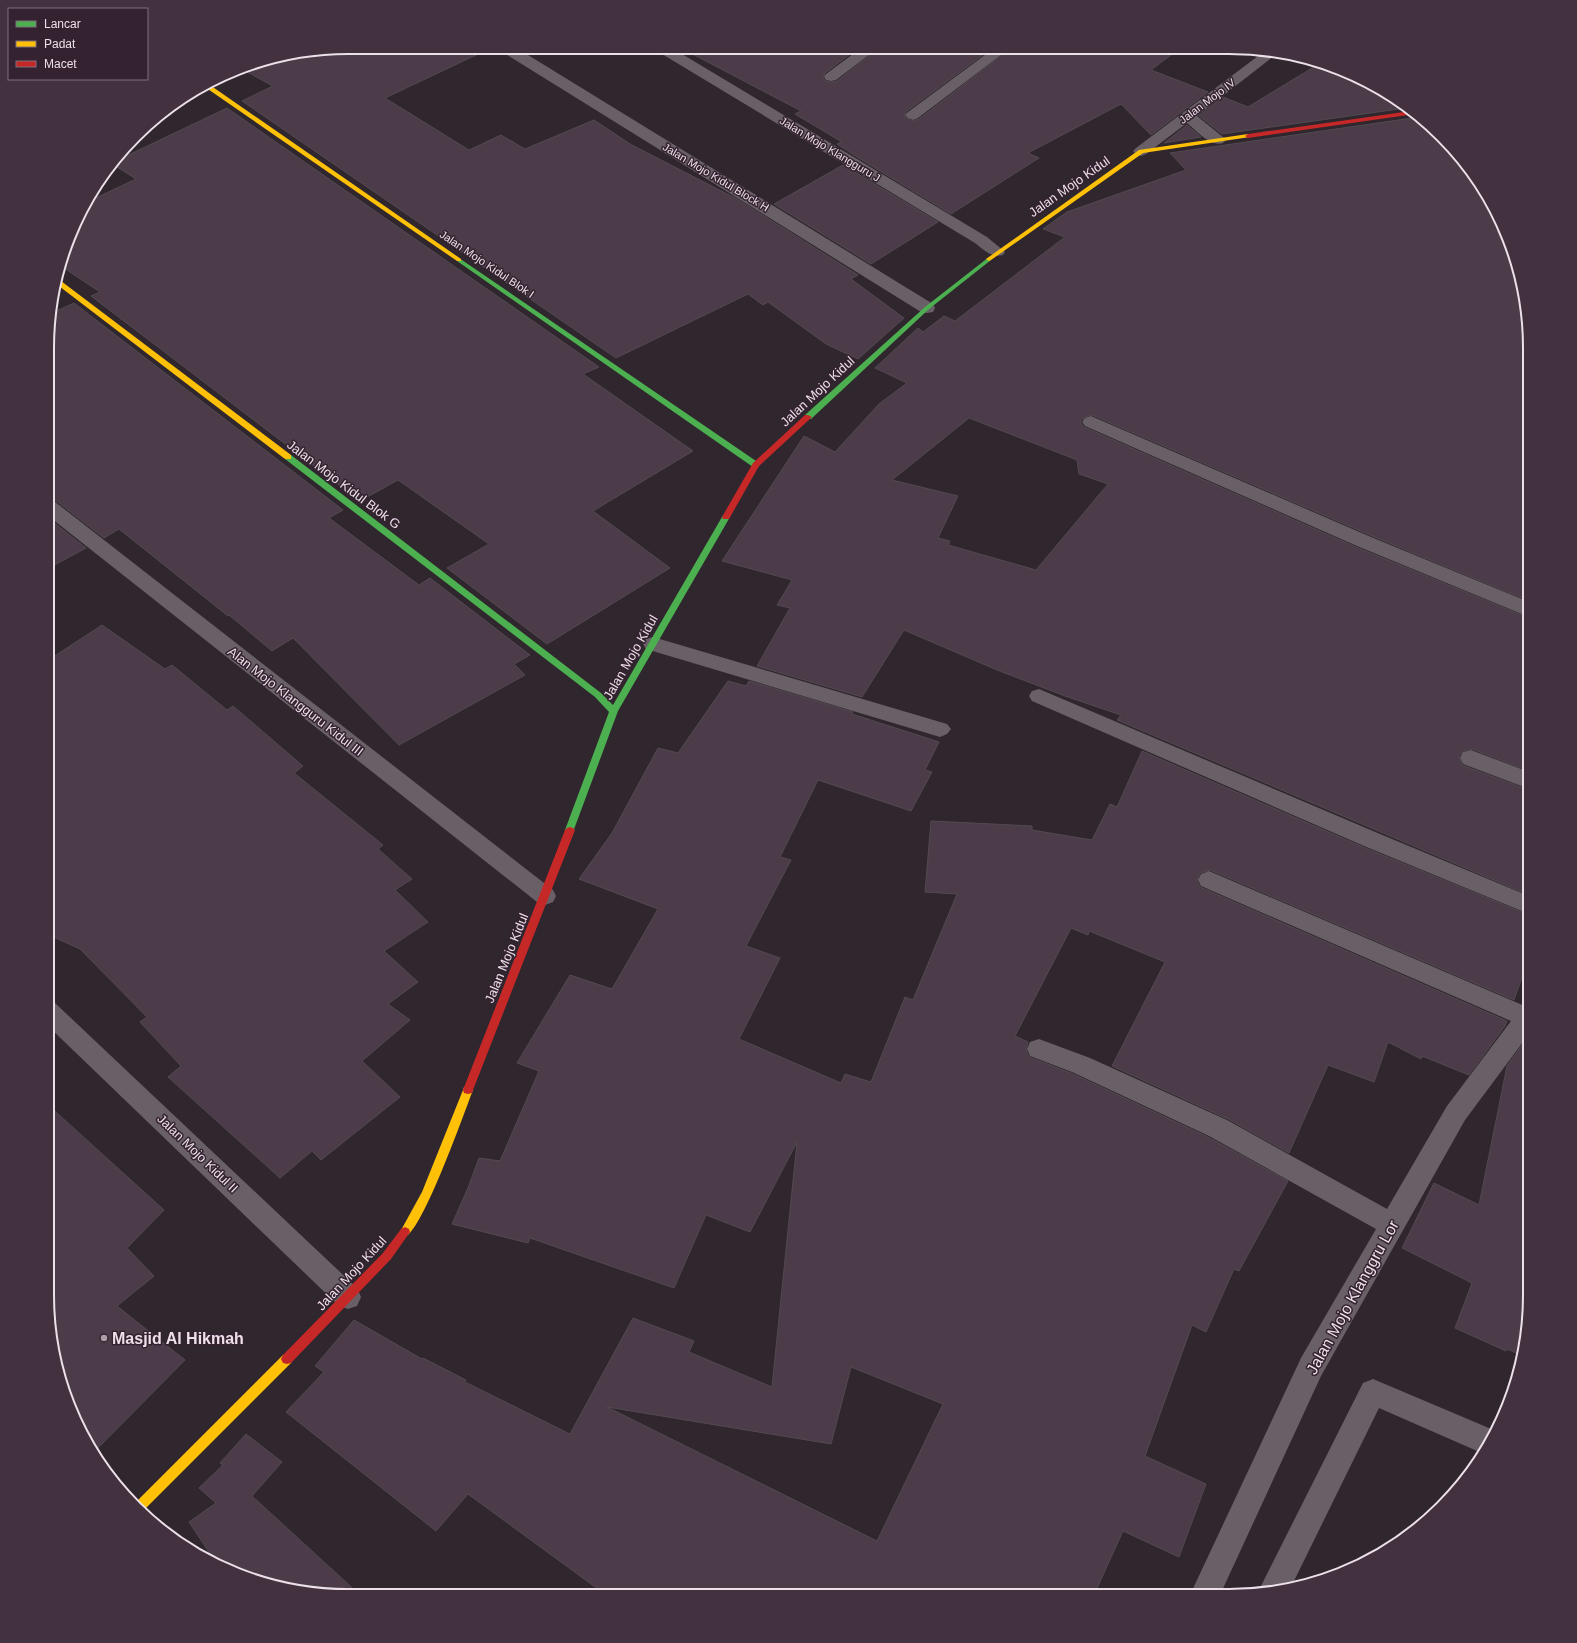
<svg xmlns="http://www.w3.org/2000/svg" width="1577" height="1643" viewBox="0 0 1577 1643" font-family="Helvetica,sans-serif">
  <rect width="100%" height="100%" fill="#30262e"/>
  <g fill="#4c3c49" stroke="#524a51" fill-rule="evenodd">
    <path d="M 348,47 L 493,47 L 385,98 L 469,150 L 501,135 L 525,149 L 594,120 L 630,144 L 737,199 L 858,275 L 851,279 L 904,318 L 858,359 L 826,344 L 768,302 L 763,305 L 748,294 L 616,358 L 242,101 L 273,86 L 240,68 L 251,63 Z"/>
    <path d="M 681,48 L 858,48 L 825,73 L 823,78 L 826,81 L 831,82 L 837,81 L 879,48 L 991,49 L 907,111 L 904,116 L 912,121 L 919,119 L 1010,49 L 1179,49 L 1151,70 L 1208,92 L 1151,135 L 1121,104 L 1028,153 L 1039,158 L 951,214 L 857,157 L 837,144 L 842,142 L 795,114 L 801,111 Z"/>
    <path d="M 1322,62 L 1380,87 L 1406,108 L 1222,134 L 1199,116 L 1223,97 L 1248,107 Z"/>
    <path d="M 227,108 L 599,367 L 583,374 L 693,451 L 593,511 L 670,568 L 547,644 L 447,568 L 489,544 L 398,480 L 360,501 L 91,296 L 100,292 L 61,266 L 85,203 L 136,179 L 114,165 L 118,160 Z"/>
    <path d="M 1419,117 L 1442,135 L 1479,180 L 1514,251 L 1529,328 L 1527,384 L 1529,384 L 1529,601 L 1372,536 L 1092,415 L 1085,417 L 1080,422 L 1084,427 L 1356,547 L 1529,618 L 1529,771 L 1472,749 L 1463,751 L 1459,757 L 1462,765 L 1529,790 L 1529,895 L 1117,720 L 1121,715 L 1065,696 L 997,670 L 904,630 L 862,697 L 757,666 L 790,608 L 777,605 L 792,580 L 722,561 L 804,436 L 835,452 L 879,404 L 907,383 L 875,368 L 918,328 L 923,332 L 944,316 L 955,321 L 1065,237 L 1043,229 L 1067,212 L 1186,170 L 1170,153 ZM 969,418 L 1077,460 L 1079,474 L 1108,484 L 1036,570 L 948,545 L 950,541 L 938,538 L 958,496 L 892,480 Z"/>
    <path d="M 1187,125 L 1201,137 L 1164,143 Z"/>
    <path d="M 843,165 L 938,222 L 871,264 L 774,204 Z"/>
    <path d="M 74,303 L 343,510 L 329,518 L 419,585 L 430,578 L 530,655 L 514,664 L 525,675 L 399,745 L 293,638 L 272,651 L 229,615 L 228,616 L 119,529 L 104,538 L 55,500 L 47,498 L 47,348 L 50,314 Z"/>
    <path d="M 47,517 L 86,548 L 47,569 Z"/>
    <path d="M 102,625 L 165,669 L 172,665 L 227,710 L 233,706 L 303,766 L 294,773 L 383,845 L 378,849 L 412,879 L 395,890 L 428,922 L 384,951 L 418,982 L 388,1004 L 410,1020 L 362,1061 L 400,1097 L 321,1160 L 312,1151 L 280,1178 L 168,1077 L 181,1066 L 140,1022 L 147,1017 L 80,949 L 47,934 L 47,661 Z"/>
    <path d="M 728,681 L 746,686 L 749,681 L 853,712 L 852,714 L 939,742 L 925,770 L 932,772 L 911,811 L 818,780 L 780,857 L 791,860 L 746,946 L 780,958 L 739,1039 L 841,1083 L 845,1074 L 871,1082 L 905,997 L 913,1000 L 957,894 L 925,892 L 931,821 L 1032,826 L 1032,830 L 1092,840 L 1110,804 L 1117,807 L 1142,751 L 1363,847 L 1529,915 L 1529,957 L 1514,1000 L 1210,870 L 1200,873 L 1197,881 L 1200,887 L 1507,1021 L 1505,1026 L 1469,1075 L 1422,1056 L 1421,1059 L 1388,1042 L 1374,1082 L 1328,1065 L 1289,1153 L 1228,1119 L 1112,1066 L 1165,962 L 1089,931 L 1088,935 L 1071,928 L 1015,1036 L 1028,1042 L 1026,1050 L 1029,1057 L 1071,1073 L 1208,1137 L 1288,1181 L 1239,1271 L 1234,1269 L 1206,1332 L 1192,1325 L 1145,1456 L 1206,1484 L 1179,1557 L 1123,1531 L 1094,1595 L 606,1595 L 468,1494 L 436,1531 L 286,1412 L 324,1372 L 315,1366 L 354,1320 L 422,1359 L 423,1358 L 466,1380 L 465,1382 L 570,1434 L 633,1318 L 694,1341 L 689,1352 L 772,1387 L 797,1142 L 750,1232 L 706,1215 L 674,1288 L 530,1238 L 528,1243 L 452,1224 L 468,1188 L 479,1158 L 500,1161 L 539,1071 L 517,1063 L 570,975 L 612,989 L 658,909 L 579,879 L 612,833 L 658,748 L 678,753 ZM 851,1367 L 943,1404 L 877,1541 L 607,1407 L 831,1444 Z"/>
    <path d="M 1522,1045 L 1529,1046 L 1529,1315 L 1523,1356 L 1507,1349 L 1506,1351 L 1455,1328 L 1472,1283 L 1402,1248 L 1434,1183 L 1479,1205 L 1507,1066 Z"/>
    <path d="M 47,1104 L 164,1210 L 127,1248 L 154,1276 L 117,1306 L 185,1360 L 93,1453 L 63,1392 L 48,1315 Z"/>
    <path d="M 246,1434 L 282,1462 L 252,1496 L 360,1595 L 328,1595 L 270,1586 L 217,1564 L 189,1522 L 216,1503 L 199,1488 L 223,1465 L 220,1463 Z"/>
  </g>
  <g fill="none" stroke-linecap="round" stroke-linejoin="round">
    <g fill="#696067" fill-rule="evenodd">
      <path d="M 497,47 L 515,47 L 933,304 L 935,308 L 933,312 L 927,313 L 921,312 L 499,50 Z"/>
      <path d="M 655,48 L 672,48 L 987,237 L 1005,252 L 1003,255 C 991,258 984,250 975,243 L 657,51 Z"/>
      <path d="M 861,48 L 878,48 L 836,80 L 831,81 L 826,80 L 824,77 L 826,74 Z"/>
      <path d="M 993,49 L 1009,49 L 918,118 L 913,120 L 908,118 L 905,115 L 908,112 Z"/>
      <path d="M 1266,50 L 1279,52 L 1197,116 L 1223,137 L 1226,140 L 1223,143 C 1210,147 1197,131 1187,123 L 1146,154 L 1141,156 L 1136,154 L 1133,151 L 1136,148 Z"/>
      <path d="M 1091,416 L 1371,537 L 1529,602 L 1529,617 L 1357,546 L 1085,426 L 1082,422 L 1085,418 Z"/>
      <path d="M 47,499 L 54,501 L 553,890 L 556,896 L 553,902 L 545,905 L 537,902 L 47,515 Z"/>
      <path d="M 653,637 L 947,724 L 951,729 L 947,734 L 940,737 L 646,649 L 643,644 L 646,639 Z"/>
      <path d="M 1039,689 L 1380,834 L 1529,896 L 1529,914 L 1364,846 L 1032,701 L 1029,696 L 1032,691 Z"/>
      <path d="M 1471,750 L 1529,772 L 1529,789 L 1463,764 L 1460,758 L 1463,752 Z"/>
      <path d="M 1209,871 L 1527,1007 L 1529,1006 L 1529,1034 L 1465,1120 L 1321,1376 L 1220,1595 L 1190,1595 L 1301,1358 L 1376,1229 L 1209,1136 L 1072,1072 L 1030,1056 L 1027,1049 L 1030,1042 L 1039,1039 L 1090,1058 L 1227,1120 L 1387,1209 L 1447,1106 L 1511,1021 L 1201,886 L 1198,880 L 1201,874 Z"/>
      <path d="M 47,1000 L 55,1003 L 357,1288 L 361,1297 L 357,1306 L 348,1309 L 339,1306 L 47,1025 Z"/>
      <path d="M 1373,1379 L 1496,1431 L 1490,1445 L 1484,1454 L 1379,1408 L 1291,1587 L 1260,1593 L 1259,1590 L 1264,1580 L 1363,1383 Z"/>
    </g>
    <g fill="#4caf50" fill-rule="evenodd">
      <path d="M 989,257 L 991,258 L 991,260 L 929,309 L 811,419 L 805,419 L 805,415 L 925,307 Z"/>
      <path d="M 459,258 L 759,463 L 759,467 L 753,467 L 457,261 L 457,259 Z"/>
      <path d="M 285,455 L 291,455 L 601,693 L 613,705 L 722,517 L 723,515 L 729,515 L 730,517 L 618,711 L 573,832 L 567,832 L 565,830 L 609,712 L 595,697 L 285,459 Z"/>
    </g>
    <g fill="#ffc107" fill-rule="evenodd">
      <path d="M 207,83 L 461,259 L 461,261 L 457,261 L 202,85 Z"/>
      <path d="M 1248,134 L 1251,136 L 1250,137 L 1143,153 L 991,260 L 989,261 L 986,259 L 1139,150 Z"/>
      <path d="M 57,278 L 291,455 L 291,459 L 285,459 L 55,283 Z"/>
      <path d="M 468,1086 L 472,1087 L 473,1090 C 464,1113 423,1230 405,1237 L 401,1235 L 400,1232 L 422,1192 L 463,1090 L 464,1087 Z"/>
      <path d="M 287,1354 L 291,1355 L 293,1359 L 291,1363 L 142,1512 L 134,1504 L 283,1355 Z"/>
    </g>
    <g fill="#c62828" fill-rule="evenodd">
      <path d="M 1411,111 L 1415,114 L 1248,138 L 1245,136 L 1248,134 Z"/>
      <path d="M 805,415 L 808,415 L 812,417 L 759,466 L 729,519 L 723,519 L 722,517 L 753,463 Z"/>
      <path d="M 570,827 L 573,828 L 575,830 L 473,1090 L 472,1093 L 468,1094 L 464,1093 L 463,1090 L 565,830 L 567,828 Z"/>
      <path d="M 405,1227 L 409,1229 L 410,1232 L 391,1259 L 291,1363 L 287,1364 L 283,1363 L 281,1359 L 283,1355 L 383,1253 L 401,1229 Z"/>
    </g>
  </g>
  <circle fill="#aa9fa8" stroke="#342231" stroke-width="1.5" cx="104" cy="1338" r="4"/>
  <g text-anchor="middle" stroke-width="3" stroke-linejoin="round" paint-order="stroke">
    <g font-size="11" fill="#ece0e9" stroke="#342231">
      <text transform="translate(1207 101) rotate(-37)" y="4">Jalan Mojo IV</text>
      <text transform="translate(830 149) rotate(31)" y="4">Jalan Mojo Klangguru J</text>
      <text transform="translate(716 177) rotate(31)" y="4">Jalan Mojo Kidul Block H</text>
      <text transform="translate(487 264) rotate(34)" y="4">Jalan Mojo Kidul Blok I</text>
    </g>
    <g font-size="13" fill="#ece0e9" stroke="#342231">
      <text transform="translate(1069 186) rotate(-35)" y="5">Jalan Mojo Kidul</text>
      <text transform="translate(817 391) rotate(-43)" y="5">Jalan Mojo Kidul</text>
      <text transform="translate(344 484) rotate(37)" y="5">Jalan Mojo Kidul Blok G</text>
      <text transform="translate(630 657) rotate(-60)" y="5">Jalan Mojo Kidul</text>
      <text transform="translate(296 701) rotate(38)" y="5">Alan Mojo Klangguru Kidul III</text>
      <text transform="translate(506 958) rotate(-68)" y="5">Jalan Mojo Kidul</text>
      <text transform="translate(198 1153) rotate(44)" y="5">Jalan Mojo Kidul II</text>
      <text transform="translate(351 1273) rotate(-47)" y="5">Jalan Mojo Kidul</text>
    </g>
    <g font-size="16" fill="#ece0e9" stroke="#342231">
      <text transform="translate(1352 1297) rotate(-61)" y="6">Jalan Mojo Klanggru Lor</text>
    </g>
    <g font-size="16" font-weight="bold" fill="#ece0e9" stroke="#342231" text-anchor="start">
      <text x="112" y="1344">Masjid Al Hikmah</text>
    </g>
  </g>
  <path d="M0 0H1577V1643H0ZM348 54H1229A294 294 0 0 1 1523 348V1295A294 294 0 0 1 1229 1589H348A294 294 0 0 1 54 1295V348A294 294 0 0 1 348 54Z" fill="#433140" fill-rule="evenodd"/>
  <path fill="none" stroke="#ece0e9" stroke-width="2" d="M348 54H1229A294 294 0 0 1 1523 348V1295A294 294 0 0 1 1229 1589H348A294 294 0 0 1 54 1295V348A294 294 0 0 1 348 54Z"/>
  <rect x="8" y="8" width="140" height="72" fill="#342231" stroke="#7e6e7b"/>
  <rect x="16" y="21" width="20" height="6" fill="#4caf50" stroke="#7e6e7b"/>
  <text x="44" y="28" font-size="12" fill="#ece0e9">Lancar</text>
  <rect x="16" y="41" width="20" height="6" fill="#ffc107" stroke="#7e6e7b"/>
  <text x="44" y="48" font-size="12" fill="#ece0e9">Padat</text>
  <rect x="16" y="61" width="20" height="6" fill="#c62828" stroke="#7e6e7b"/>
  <text x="44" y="68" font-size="12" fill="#ece0e9">Macet</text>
</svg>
